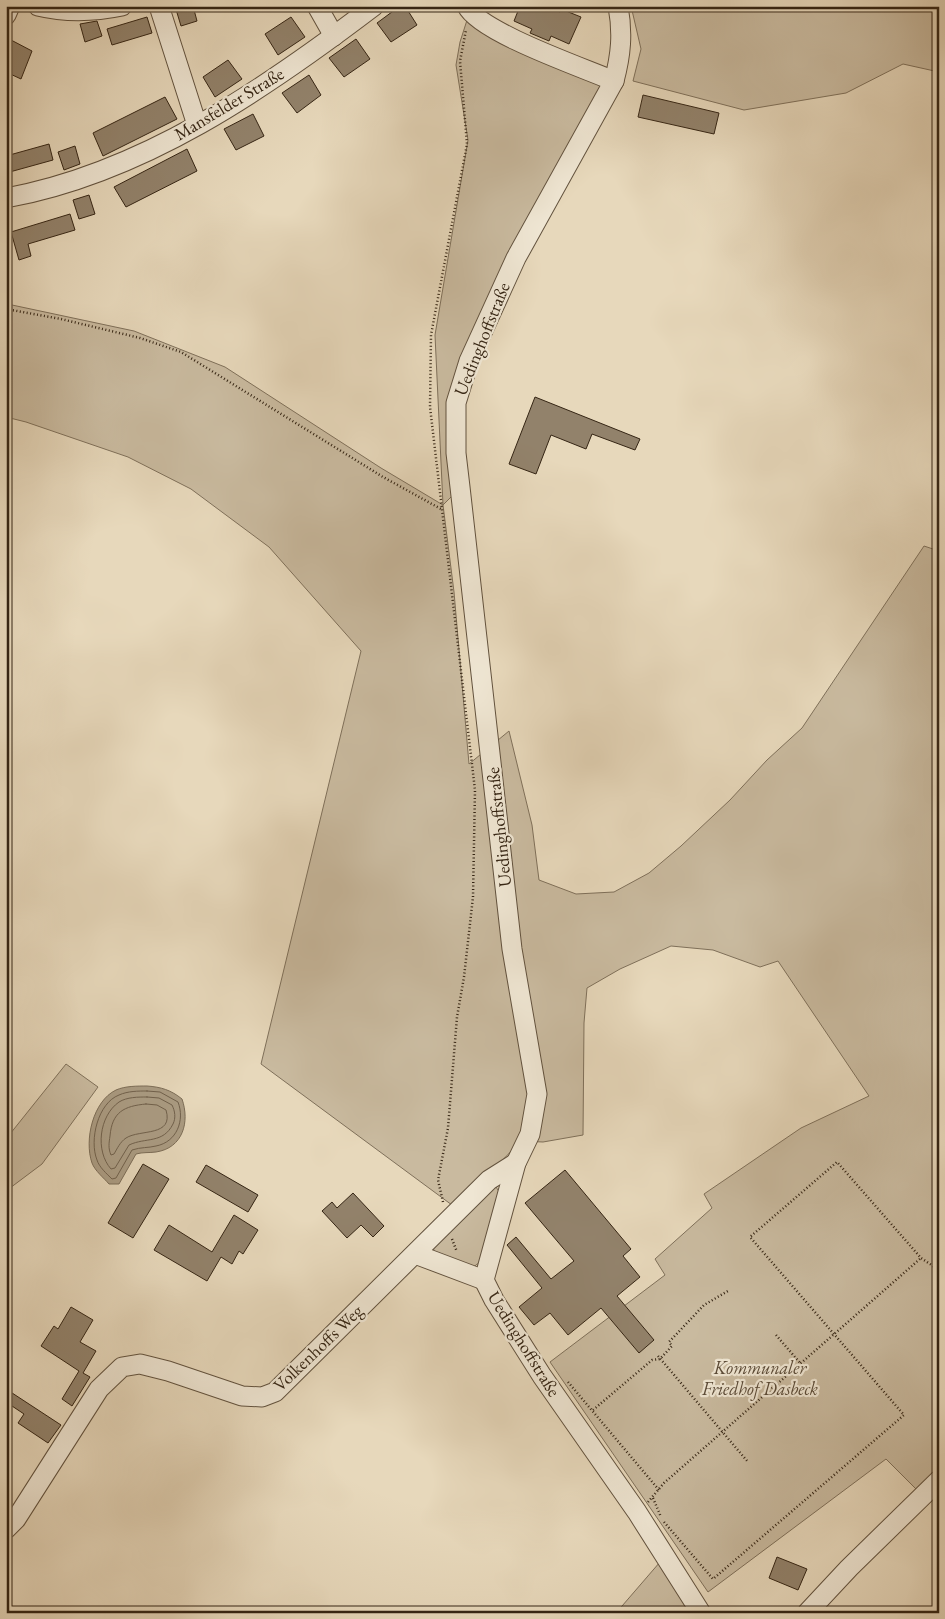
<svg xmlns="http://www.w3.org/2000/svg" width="945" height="1619" viewBox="0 0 945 1619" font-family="'EB Garamond',serif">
  <rect width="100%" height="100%" fill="#e7d8bb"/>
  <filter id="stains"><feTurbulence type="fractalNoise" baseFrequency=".004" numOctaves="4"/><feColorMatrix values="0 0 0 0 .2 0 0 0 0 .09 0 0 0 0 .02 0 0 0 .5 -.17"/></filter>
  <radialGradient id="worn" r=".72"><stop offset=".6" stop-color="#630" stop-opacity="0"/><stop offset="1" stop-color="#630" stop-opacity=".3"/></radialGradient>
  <g fill="#c9ba9f" stroke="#7f705a">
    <path d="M 631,6 L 935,6 L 939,9 L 939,72 L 903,64 L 846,93 L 744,110 L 633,81 L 641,49 Z"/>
    <path d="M 468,17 L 603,86 L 464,357 L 454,494 L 443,505 L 454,592 L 469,764 L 509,731 L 532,825 L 539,880 L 576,894 L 614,892 L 649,873 L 681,846 L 730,800 L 767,760 L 802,728 L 924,546 L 939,551 L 939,1477 L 920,1493 L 886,1459 L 708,1592 L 550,1362 L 665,1275 L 655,1259 L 712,1208 L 704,1194 L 801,1128 L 869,1096 L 778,961 L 760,967 L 713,950 L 671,946 L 620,969 L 587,988 L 584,1023 L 583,1135 L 543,1142 L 521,1141 L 456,1208 L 261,1064 L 361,651 L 269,547 L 191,489 L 128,457 L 26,422 L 6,417 L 6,299 L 12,305 L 134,331 L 225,367 L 381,468 L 443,505 L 435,335 L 468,140 L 456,65 L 460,42 Z"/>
    <path d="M 66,1064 L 98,1087 L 42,1164 L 6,1191 L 6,1139 Z"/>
    <path d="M 496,1187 L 500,1193 L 480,1262 L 468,1271 L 434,1252 L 433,1243 L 487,1188 Z"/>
    <path d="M 660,1562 L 691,1613 L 616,1613 Z"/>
  </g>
  <path fill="#aa9b82" stroke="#7b6c56" d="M 147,1086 C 161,1087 171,1090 182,1099 C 190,1122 183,1148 156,1152 C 149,1153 143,1152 136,1154 L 119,1184 L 109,1184 C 104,1178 95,1171 92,1163 C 84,1140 93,1101 116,1090 C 125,1086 137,1086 147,1086 Z"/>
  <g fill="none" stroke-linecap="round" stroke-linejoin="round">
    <g stroke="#70604b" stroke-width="1">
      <path d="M 147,1091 L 160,1092 L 178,1102 C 185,1120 177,1142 156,1146 C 148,1148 141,1147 132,1150 L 116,1178 L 112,1179 C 107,1174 99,1167 97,1160 C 89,1140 98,1103 119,1095 C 128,1091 138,1091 147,1091 Z"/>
      <path d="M 147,1097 L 159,1098 L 172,1105 C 175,1111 176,1118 173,1124 C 163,1144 146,1137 129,1145 L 115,1168 L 111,1169 C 95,1151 99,1116 119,1102 C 127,1097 138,1097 147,1097 Z"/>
      <path d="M 146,1104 L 157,1105 L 166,1110 C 174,1137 140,1129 126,1138 C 120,1142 117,1149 114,1154 L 111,1155 C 108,1148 109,1143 110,1136 C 112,1112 124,1106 146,1104 Z"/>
    </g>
  </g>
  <g fill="#92826b" stroke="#352514">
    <path d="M 175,6 L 193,6 L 197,21 L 181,26 Z"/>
    <path d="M 400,6 L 405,6 L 417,25 L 391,42 L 377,23 Z"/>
    <path d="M 520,6 L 548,6 L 560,12 L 561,9 L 581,17 L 569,44 L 551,36 L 549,41 L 530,33 L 532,29 L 514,21 Z"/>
    <path d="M 147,17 L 152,33 L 112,45 L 107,29 Z"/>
    <path d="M 291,17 L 305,37 L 278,55 L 265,34 Z"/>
    <path d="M 97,21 L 102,36 L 85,42 L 80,24 Z"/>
    <path d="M 356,39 L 370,59 L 344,77 L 329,58 Z"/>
    <path d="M 11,40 L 32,51 L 21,79 L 6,72 L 6,51 Z"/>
    <path d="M 228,60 L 242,79 L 215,97 L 203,77 Z"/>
    <path d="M 309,75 L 321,95 L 297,113 L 282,93 Z"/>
    <path d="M 643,95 L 719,113 L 714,134 L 638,117 Z"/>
    <path d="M 165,97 L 177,119 L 103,156 L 93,133 Z"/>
    <path d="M 253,114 L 264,136 L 236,150 L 224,129 Z"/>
    <path d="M 49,144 L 53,160 L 6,173 L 6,156 Z"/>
    <path d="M 75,146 L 80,164 L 64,170 L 58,152 Z"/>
    <path d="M 187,149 L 197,171 L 126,207 L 114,187 Z"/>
    <path d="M 89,195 L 95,214 L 79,219 L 73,200 Z"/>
    <path d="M 70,214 L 75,230 L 28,244 L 31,256 L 19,260 L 11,232 Z"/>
    <path d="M 535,397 L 640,439 L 635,450 L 592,434 L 586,449 L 551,435 L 536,474 L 509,464 Z"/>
    <path d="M 143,1164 L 169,1179 L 133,1238 L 108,1223 Z"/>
    <path d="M 206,1165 L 258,1195 L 248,1212 L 196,1182 Z"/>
    <path d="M 565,1170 L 631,1249 L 623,1256 L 640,1277 L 617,1296 L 654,1340 L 639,1353 L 601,1308 L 568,1335 L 550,1313 L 534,1325 L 519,1307 L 542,1288 L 507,1245 L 516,1237 L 551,1279 L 574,1261 L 525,1203 Z"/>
    <path d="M 353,1193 L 384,1226 L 373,1237 L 361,1225 L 347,1238 L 322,1211 L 332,1202 L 337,1208 Z"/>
    <path d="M 234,1215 L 258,1230 L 243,1254 L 239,1251 L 232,1264 L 221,1257 L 207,1281 L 154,1250 L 169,1225 L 212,1252 Z"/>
    <path d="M 71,1307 L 93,1320 L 80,1342 L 96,1351 L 83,1373 L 90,1377 L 72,1406 L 62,1399 L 79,1371 L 41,1346 L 54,1326 L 58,1329 Z"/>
    <path d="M 6,1389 L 61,1425 L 48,1443 L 18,1423 L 24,1414 L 6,1402 Z"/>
    <path d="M 777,1557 L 807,1569 L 798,1590 L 769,1578 Z"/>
  </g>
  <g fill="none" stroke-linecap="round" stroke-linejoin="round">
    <defs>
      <g id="minor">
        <path d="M 38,6 C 67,13 93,12 122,6"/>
        <path d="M 159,6 L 197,125"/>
        <path d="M 317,6 L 334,36"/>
        <path d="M 467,6 C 479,32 584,68 614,81"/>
        <path d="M 618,6 C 623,33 621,55 614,81 L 516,258 L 469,361 L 456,403 L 456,453 L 460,487 L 512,949 L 537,1094 L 530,1134 L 516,1163 L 484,1280 L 494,1300 L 542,1376 L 637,1512 L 701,1613"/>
        <path d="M 6,15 L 10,6"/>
        <path d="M 6,198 C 143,173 265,89 374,6"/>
        <path d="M 415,1254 L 484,1280"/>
        <path d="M 6,1529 L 16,1519 L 99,1389 L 122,1367 L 140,1364 L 168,1371 L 242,1396 L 262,1397 L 275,1392 L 489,1180 L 516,1163"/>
        <path d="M 807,1613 L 849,1568 L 939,1480"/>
      </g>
    </defs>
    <use href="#minor" stroke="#62523e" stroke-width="21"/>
    <g stroke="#352514" stroke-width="2.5" stroke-dasharray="1 2.5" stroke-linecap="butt">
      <path d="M 6,309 L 61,319 L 140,338 L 181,352 L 383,477 L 441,509"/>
      <path d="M 443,1202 L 438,1180 L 448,1128 L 457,1017 L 464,977 L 473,897 L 475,790 L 430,407 L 431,335 L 467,144 L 460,61 L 466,30"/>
      <path d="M 452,1239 L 457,1252"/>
      <path d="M 776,1335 L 801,1364"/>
      <path d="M 658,1356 L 748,1462"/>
      <path d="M 568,1382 L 659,1490"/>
      <path d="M 593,1410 L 652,1360 L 660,1359 L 672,1346 L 669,1342 L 704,1305 L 728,1291"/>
      <path d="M 653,1498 L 661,1517"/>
      <path d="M 648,1502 L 664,1483 L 921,1258"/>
      <path d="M 664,1522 L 713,1579 L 904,1415 L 750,1237 L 837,1162 L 921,1258 L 939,1270"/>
    </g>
    <use href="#minor" stroke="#efe6d3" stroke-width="19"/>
  </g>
  <g text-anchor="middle" stroke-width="4.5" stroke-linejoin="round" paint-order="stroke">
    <g font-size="18" fill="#352514" stroke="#efe6d3">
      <text transform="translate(229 104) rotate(-31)" y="6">Mansfelder Straße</text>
      <text transform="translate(482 339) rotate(-68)" y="6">Uedinghoffstraße</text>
      <text transform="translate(499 827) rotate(-96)" y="6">Uedinghoffstraße</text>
      <text transform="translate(524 1344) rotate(58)" y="6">Uedinghoffstraße</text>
      <text transform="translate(318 1348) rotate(-44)" y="6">Volkenhoffs Weg</text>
    </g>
    <g font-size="18" font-style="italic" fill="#5a4a37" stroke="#efe6d3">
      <text x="760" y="1374">Kommunaler<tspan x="760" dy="21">Friedhof Dasbeck</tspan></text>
    </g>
  </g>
  <rect width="945" height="1619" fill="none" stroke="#e7d8bb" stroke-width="25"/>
  <rect x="8" y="8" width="930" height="1604" fill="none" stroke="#352514" stroke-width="2.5"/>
  <rect x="12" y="12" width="920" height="1594" fill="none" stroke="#352514"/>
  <rect width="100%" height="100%" filter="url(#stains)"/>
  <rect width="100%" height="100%" fill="url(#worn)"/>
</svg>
